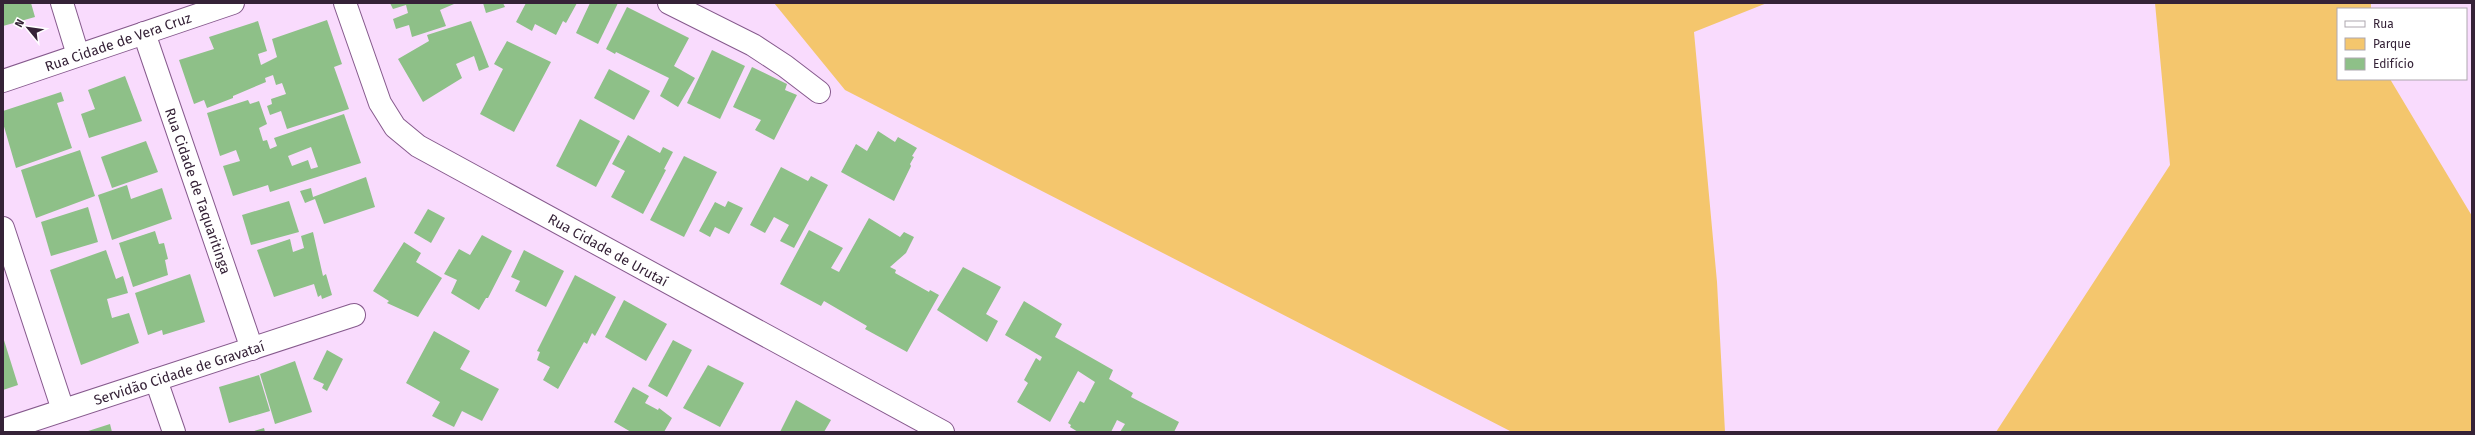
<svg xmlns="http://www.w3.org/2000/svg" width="2475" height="435" viewBox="0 0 2475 435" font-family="'Fira Sans',sans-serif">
  <rect width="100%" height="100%" fill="#f9dbfd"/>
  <g fill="#f4c66d">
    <path d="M 774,3 L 1767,3 L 1694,32 L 1717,282 L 1725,432 L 1512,432 L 845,90 Z"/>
    <path d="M 2155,3 L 2371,3 L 2371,9 L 2338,9 L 2338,79 L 2390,79 L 2472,216 L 2472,432 L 1996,432 L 2170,165 Z"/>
  </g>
  <g fill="#8ec088" fill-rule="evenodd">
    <path d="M 3,3 L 31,3 L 35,17 L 3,26 Z"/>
    <path d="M 390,3 L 453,3 L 454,4 L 440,10 L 446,26 L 412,37 L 409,25 L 396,29 L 393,19 L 408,13 L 406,5 L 393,9 Z"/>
    <path d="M 483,3 L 503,3 L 505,7 L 486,13 Z"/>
    <path d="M 526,3 L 577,3 L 566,23 L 563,21 L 556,35 L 535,24 L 532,31 L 516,22 Z"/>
    <path d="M 590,3 L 618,3 L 598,44 L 576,33 Z"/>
    <path d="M 627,7 L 689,38 L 674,66 L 695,78 L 678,107 L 660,96 L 669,78 L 616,52 L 615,54 L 606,49 Z"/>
    <path d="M 327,20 L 342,64 L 334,67 L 349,109 L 287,129 L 281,111 L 270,115 L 267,106 L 272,104 L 271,99 L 286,94 L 282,83 L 276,85 L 273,75 L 265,78 L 266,82 L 233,96 L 233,98 L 207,108 L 204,100 L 194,104 L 179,60 L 214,49 L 209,37 L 258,21 L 267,51 L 258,54 L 261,65 L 277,57 L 272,39 Z"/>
    <path d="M 471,21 L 489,67 L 479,71 L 474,56 L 456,64 L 462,78 L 423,102 L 398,59 L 429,41 L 427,35 Z"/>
    <path d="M 507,41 L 551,62 L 514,132 L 480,114 L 503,69 L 494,64 Z"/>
    <path d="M 712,50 L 745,66 L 720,119 L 687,103 Z"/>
    <path d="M 752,67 L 787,84 L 785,90 L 797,95 L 774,140 L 755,130 L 761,120 L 733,107 Z"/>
    <path d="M 609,69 L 650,91 L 634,120 L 594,98 Z"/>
    <path d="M 125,76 L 142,121 L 89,138 L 81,114 L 95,109 L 88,90 Z"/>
    <path d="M 61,92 L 64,101 L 57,103 L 72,148 L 16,168 L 3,123 L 3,111 Z"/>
    <path d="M 248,100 L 250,104 L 259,101 L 267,124 L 259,128 L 263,141 L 267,140 L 270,149 L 277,146 L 274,138 L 344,114 L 361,163 L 270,192 L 268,185 L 233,196 L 223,166 L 240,161 L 236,150 L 220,156 L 207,113 ZM 311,147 L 318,167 L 311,169 L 308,160 L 292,166 L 288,156 Z"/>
    <path d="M 580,119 L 620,141 L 596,187 L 556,166 Z"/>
    <path d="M 878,131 L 895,142 L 898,137 L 917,148 L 912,156 L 914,157 L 910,164 L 911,166 L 894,201 L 841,172 L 856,144 L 867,151 Z"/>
    <path d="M 628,135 L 660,153 L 663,147 L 673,152 L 664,169 L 666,170 L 643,214 L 611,197 L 625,171 L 612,164 Z"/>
    <path d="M 146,141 L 158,172 L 112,188 L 101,157 Z"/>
    <path d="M 80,150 L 95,196 L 36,218 L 21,170 Z"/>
    <path d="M 684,156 L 717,172 L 684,237 L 650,220 Z"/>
    <path d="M 781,167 L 808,181 L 811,176 L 828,185 L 794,248 L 780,241 L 789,225 L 774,217 L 765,233 L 750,225 Z"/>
    <path d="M 366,177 L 375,207 L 324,224 L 315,199 L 305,203 L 300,191 L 311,188 L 313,197 Z"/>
    <path d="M 127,185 L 131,199 L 162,188 L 172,219 L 112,240 L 98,195 Z"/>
    <path d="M 289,201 L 299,232 L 251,245 L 242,215 Z"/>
    <path d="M 728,201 L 743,208 L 729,234 L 715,227 L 710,237 L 699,231 L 715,202 L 725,207 Z"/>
    <path d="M 88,207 L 98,242 L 51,256 L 41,222 Z"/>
    <path d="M 428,209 L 445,218 L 431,243 L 414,233 Z"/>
    <path d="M 869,218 L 900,237 L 904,232 L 914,237 L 906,253 L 890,267 L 896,270 L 895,273 L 929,292 L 930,290 L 939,295 L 907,352 L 865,329 L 867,326 L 824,301 L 821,306 L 780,284 L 809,230 L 843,248 L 831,268 L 839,272 Z"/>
    <path d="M 155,231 L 159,244 L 164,243 L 168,259 L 165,260 L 168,275 L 133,287 L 119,243 Z"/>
    <path d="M 313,232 L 323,276 L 326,274 L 332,295 L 322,299 L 321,295 L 318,297 L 314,284 L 274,297 L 257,250 L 290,239 L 293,252 L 304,248 L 301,236 Z"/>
    <path d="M 482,235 L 512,251 L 488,298 L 486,298 L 479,310 L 451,293 L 457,280 L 444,274 L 459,249 L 470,255 Z"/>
    <path d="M 404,242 L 421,253 L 416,262 L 442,278 L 418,317 L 387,303 L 389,301 L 373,291 Z"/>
    <path d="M 106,250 L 116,279 L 123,276 L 128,293 L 107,299 L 112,318 L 129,313 L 139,343 L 81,365 L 50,270 Z"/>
    <path d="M 524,250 L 564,271 L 546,307 L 515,291 L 520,281 L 511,277 Z"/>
    <path d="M 963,267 L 1001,287 L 986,314 L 998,321 L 987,342 L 937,310 Z"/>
    <path d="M 190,274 L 205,322 L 163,335 L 162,330 L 148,335 L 135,293 Z"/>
    <path d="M 575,275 L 616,297 L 595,336 L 592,333 L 587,344 L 584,342 L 558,389 L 543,380 L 550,367 L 537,360 L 540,352 L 537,351 Z"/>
    <path d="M 624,300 L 667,324 L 646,361 L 605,337 Z"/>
    <path d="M 1024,301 L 1062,324 L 1055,337 L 1113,370 L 1109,379 L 1133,393 L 1131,397 L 1179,422 L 1174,432 L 1120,432 L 1125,424 L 1117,420 L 1111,432 L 1078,432 L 1070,427 L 1071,425 L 1068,423 L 1080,401 L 1084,403 L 1095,382 L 1078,371 L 1050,422 L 1017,402 L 1028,383 L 1024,380 L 1036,358 L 1040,361 L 1042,357 L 1005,335 Z"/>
    <path d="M 434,331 L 470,351 L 460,369 L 499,389 L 482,421 L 462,411 L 454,427 L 432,416 L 440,402 L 406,383 Z"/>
    <path d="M 3,337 L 18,385 L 3,390 Z"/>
    <path d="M 673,340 L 692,350 L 667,397 L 648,386 Z"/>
    <path d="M 327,350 L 343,359 L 327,391 L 322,388 L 324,384 L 313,379 Z"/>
    <path d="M 295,361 L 312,412 L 275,424 L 260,374 Z"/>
    <path d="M 708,365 L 744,383 L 720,427 L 683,408 Z"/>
    <path d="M 259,375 L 270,411 L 229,423 L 219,387 Z"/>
    <path d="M 633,387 L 649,396 L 645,403 L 658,410 L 659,408 L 672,418 L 664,432 L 631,432 L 614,422 Z"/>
    <path d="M 796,400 L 831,420 L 824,432 L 780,432 Z"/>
    <path d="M 110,424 L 112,432 L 85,432 Z"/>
    <path d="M 264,428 L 265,432 L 251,432 Z"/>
  </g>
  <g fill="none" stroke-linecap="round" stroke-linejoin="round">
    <defs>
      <g id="minor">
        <path d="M 62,3 L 78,55"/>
        <path d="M 669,3 L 753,45 L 785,66 L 819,92"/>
        <path d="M 144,33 L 252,349"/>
        <path d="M 3,228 L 63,410"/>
        <path d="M 156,380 L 174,432"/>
        <path d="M 3,430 L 354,315"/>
      </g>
      <g id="tertiary">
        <path d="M 345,3 L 380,103 L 395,127 L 418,146 L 943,432"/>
        <path d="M 3,81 L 233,3"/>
      </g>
    </defs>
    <use href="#minor" stroke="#865a8d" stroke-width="24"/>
    <use href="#tertiary" stroke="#865a8d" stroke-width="24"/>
    <use href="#minor" stroke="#fff" stroke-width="22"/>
    <use href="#tertiary" stroke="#fff" stroke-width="22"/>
  </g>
  <g text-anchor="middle" stroke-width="3" stroke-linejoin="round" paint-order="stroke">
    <g font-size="14" fill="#352237" stroke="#fff">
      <text transform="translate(118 42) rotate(-19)" y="5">Rua Cidade de Vera Cruz</text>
      <text transform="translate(198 191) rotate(71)" y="5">Rua Cidade de Taquaritinga</text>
      <text transform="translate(608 250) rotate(29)" y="5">Rua Cidade de Urutaí</text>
      <text transform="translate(179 373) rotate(-18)" y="5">Servidão Cidade de Gravataí</text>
    </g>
  </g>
  <rect width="2475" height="435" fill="none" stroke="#352237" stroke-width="8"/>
  <rect x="2337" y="8" width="130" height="72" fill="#ffffff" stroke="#aea7af"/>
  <rect x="2345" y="21" width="20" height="6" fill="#ffffff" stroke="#aea7af"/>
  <text x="2373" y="28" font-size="12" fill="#352237">Rua</text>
  <rect x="2345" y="38" width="20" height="12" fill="#f4c66d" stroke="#aea7af"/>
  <text x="2373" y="48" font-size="12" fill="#352237">Parque</text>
  <rect x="2345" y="58" width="20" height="12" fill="#8ec088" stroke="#aea7af"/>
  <text x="2373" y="68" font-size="12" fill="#352237">Edifício</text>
  <g transform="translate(28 28) rotate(299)" stroke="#ffffff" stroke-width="3" paint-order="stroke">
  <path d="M0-3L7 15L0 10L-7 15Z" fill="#352237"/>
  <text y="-6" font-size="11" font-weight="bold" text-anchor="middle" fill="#352237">N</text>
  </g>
</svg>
